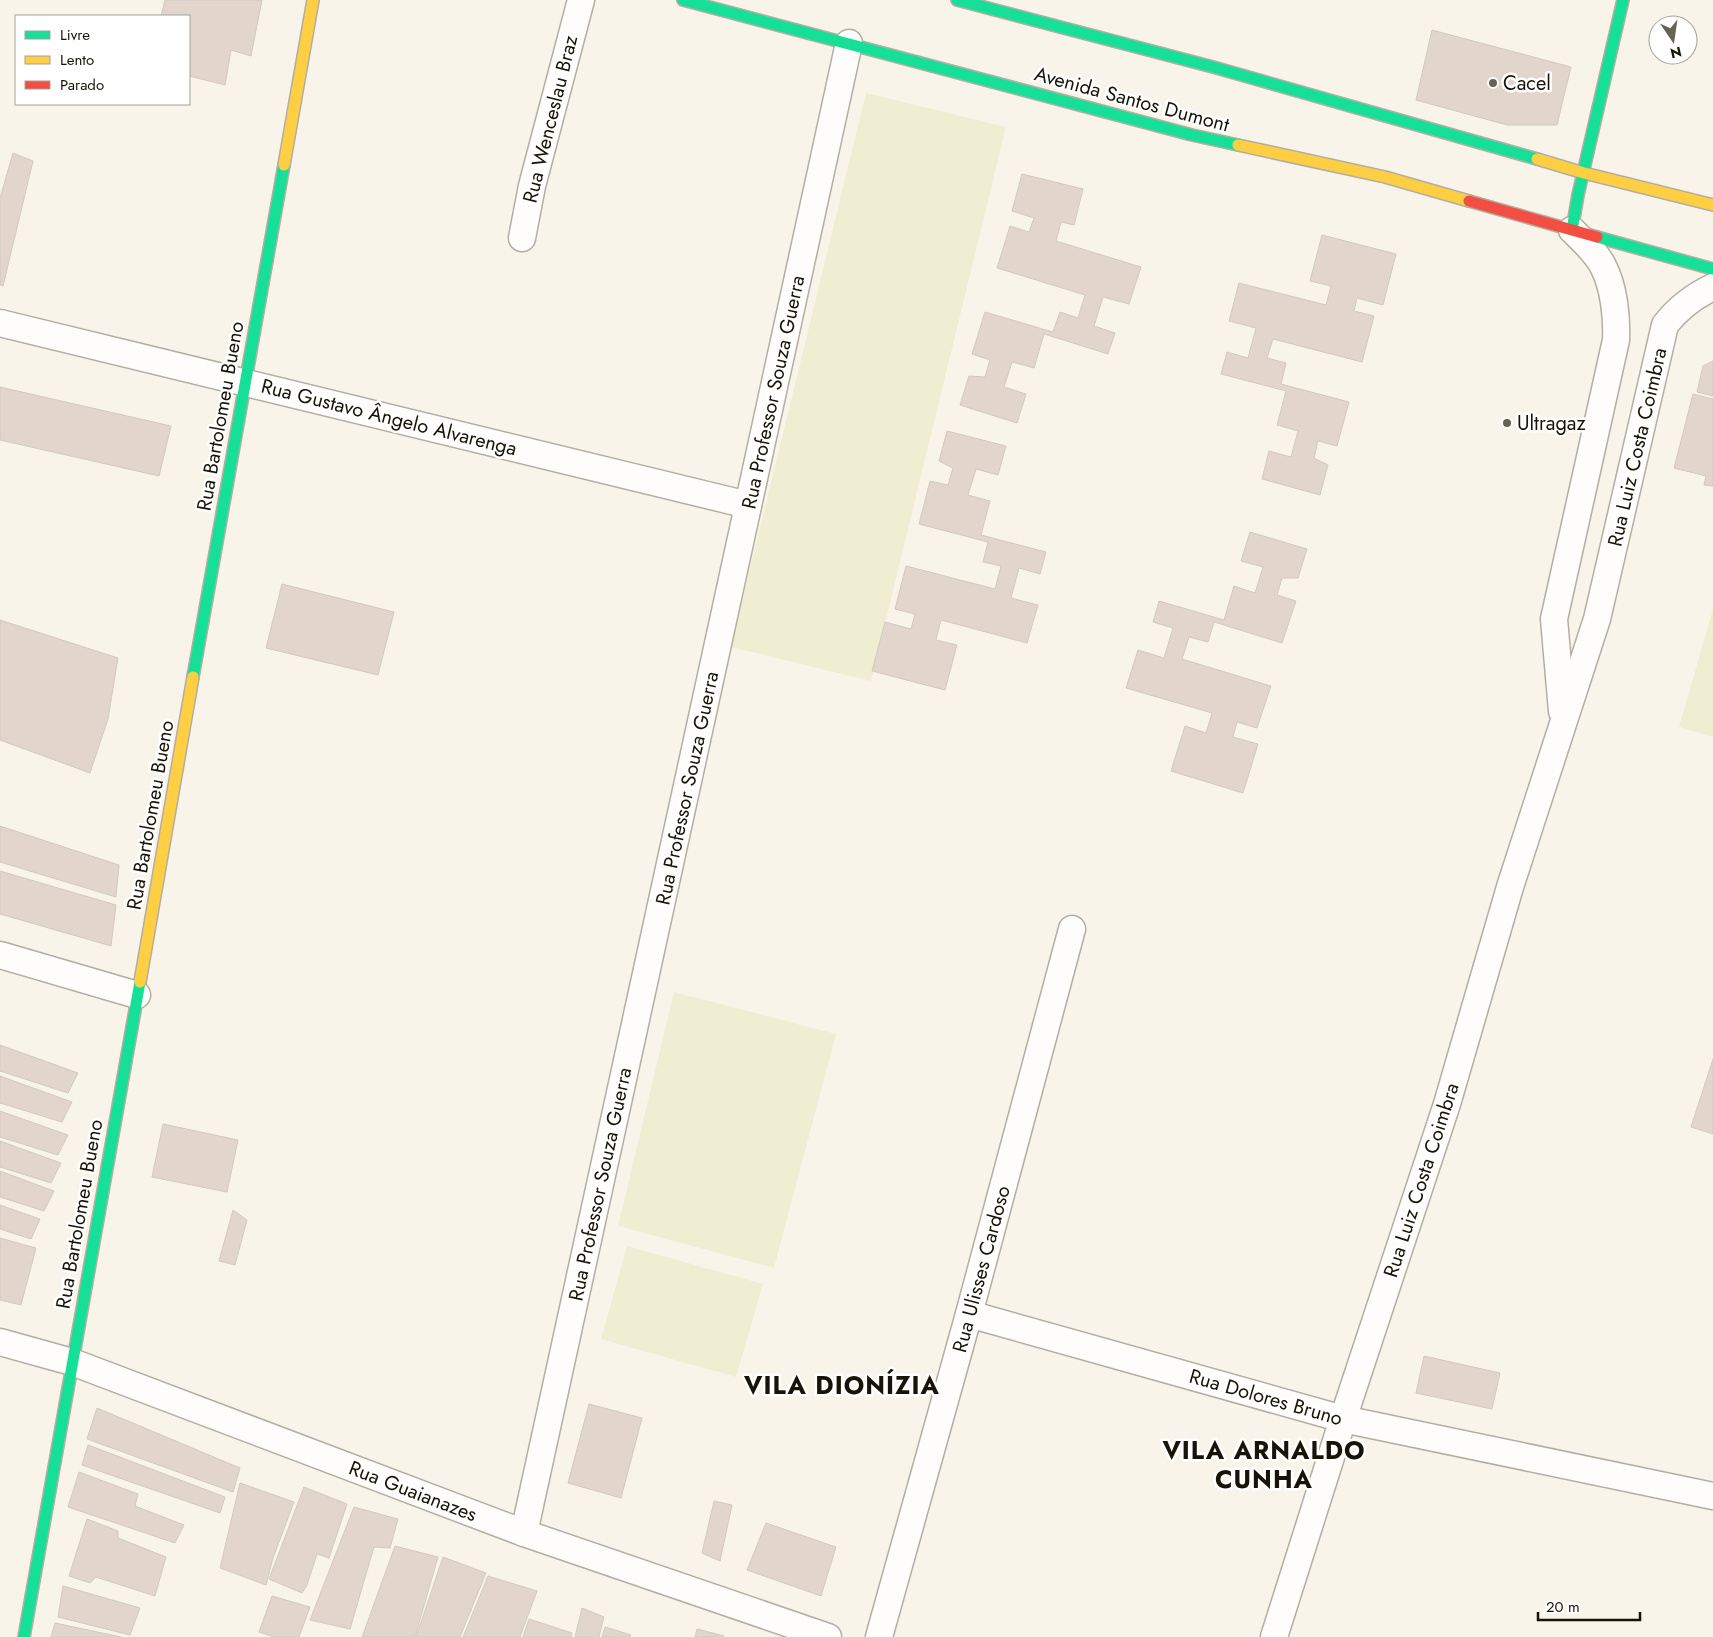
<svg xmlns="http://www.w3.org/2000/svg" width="1713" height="1637" viewBox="0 0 1713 1637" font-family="Jost,sans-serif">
  <rect width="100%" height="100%" fill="#f9f4e9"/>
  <g fill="#efeed3">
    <path d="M 866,93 L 1006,127 L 871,681 L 731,647 Z"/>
    <path d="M 1713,609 L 1713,737 L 1679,727 Z"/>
    <path d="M 674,992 L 836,1034 L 774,1268 L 618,1226 Z"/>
    <path d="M 627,1246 L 763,1284 L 736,1377 L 601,1339 Z"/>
  </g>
  <g fill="#e2d5cc" stroke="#d2c9c2">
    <path d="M 165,0 L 262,0 L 251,56 L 231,50 L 225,85 L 189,76 L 189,16 L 161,16 Z"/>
    <path d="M 1432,30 L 1571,67 L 1557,125 L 1507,125 L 1416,100 Z"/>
    <path d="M 13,153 L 33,161 L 3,286 L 0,285 L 0,198 Z"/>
    <path d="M 1022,174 L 1083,189 L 1074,225 L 1061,222 L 1056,241 L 1141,267 L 1129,304 L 1103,297 L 1094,326 L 1115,333 L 1108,354 L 1044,334 L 1034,368 L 1012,362 L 1004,387 L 1026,394 L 1017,423 L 960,405 L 969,376 L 985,377 L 990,360 L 972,354 L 985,312 L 1053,332 L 1060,312 L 1078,318 L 1085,295 L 997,268 L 1010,226 L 1029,232 L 1034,218 L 1012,211 Z"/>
    <path d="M 1322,235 L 1396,254 L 1383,305 L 1357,298 L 1354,311 L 1374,316 L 1362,362 L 1273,339 L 1267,358 L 1286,363 L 1281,384 L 1349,402 L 1337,446 L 1318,441 L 1314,458 L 1328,465 L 1320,495 L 1262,479 L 1269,451 L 1291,457 L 1298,431 L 1277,425 L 1286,391 L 1221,374 L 1227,352 L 1248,358 L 1256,328 L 1229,321 L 1239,283 L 1326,305 L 1331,286 L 1310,281 Z"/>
    <path d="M 1713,361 L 1713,396 L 1697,392 L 1703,366 Z"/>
    <path d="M 0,387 L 171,426 L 159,476 L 0,440 Z"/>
    <path d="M 1693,394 L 1713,399 L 1713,486 L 1704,485 L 1706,476 L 1674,468 Z"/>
    <path d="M 947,431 L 1006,446 L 998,475 L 976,469 L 968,495 L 990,501 L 981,535 L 1046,552 L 1040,574 L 1019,568 L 1011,598 L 1038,605 L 1027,643 L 941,620 L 936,640 L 957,645 L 945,690 L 872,671 L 885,622 L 911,629 L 915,614 L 895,609 L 906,566 L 995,589 L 1001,566 L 983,562 L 988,542 L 919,524 L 930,481 L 948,485 L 953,468 L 939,461 Z"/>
    <path d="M 1250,532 L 1307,549 L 1298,578 L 1282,578 L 1277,595 L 1296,601 L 1282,643 L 1214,622 L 1208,642 L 1189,637 L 1182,659 L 1271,686 L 1257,728 L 1237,722 L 1233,737 L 1258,744 L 1243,793 L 1171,771 L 1185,726 L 1206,733 L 1212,713 L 1126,688 L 1138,650 L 1164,658 L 1173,628 L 1153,622 L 1159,601 L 1224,620 L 1234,586 L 1255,593 L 1263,567 L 1241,561 Z"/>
    <path d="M 282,584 L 394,612 L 378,675 L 266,648 Z"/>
    <path d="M 0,620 L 118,658 L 108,719 L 90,773 L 0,740 Z"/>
    <path d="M 0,826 L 119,865 L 116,897 L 0,862 Z"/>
    <path d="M 0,871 L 116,905 L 111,946 L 0,914 Z"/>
    <path d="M 0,1045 L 78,1073 L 68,1093 L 0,1071 Z"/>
    <path d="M 1713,1059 L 1713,1134 L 1691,1127 Z"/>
    <path d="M 0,1076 L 72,1102 L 62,1122 L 0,1103 Z"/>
    <path d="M 0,1111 L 68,1135 L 58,1155 L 0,1137 Z"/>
    <path d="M 163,1124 L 238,1140 L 227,1192 L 152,1177 Z"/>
    <path d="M 0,1141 L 61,1163 L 51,1183 L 0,1167 Z"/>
    <path d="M 0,1171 L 54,1191 L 44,1211 L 0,1197 Z"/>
    <path d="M 0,1205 L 40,1219 L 31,1239 L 0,1229 Z"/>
    <path d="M 233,1210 L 247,1220 L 235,1265 L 219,1261 Z"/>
    <path d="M 0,1238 L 36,1248 L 21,1305 L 0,1300 Z"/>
    <path d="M 1424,1356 L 1500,1373 L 1492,1409 L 1416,1393 Z"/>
    <path d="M 589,1404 L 642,1418 L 621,1498 L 568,1483 Z"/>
    <path d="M 97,1408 L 240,1468 L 233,1492 L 87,1439 Z"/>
    <path d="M 88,1445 L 225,1497 L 220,1513 L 82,1465 Z"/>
    <path d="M 79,1472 L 138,1494 L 135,1506 L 184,1525 L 175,1543 L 68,1507 Z"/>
    <path d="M 240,1483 L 294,1502 L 273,1558 L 266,1585 L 220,1568 Z"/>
    <path d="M 304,1487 L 347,1504 L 329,1558 L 317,1554 L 307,1585 L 302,1593 L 269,1579 Z"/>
    <path d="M 714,1501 L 732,1505 L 720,1561 L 702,1553 Z"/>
    <path d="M 354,1507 L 398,1519 L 390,1548 L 374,1547 L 350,1629 L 310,1620 Z"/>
    <path d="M 87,1519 L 118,1531 L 118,1538 L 166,1557 L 155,1596 L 96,1577 L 90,1583 L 69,1576 Z"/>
    <path d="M 766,1523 L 836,1547 L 821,1596 L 747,1570 Z"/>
    <path d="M 395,1546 L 438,1557 L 415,1637 L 362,1637 Z"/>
    <path d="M 443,1557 L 486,1573 L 460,1637 L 416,1637 Z"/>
    <path d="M 488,1576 L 537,1591 L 520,1637 L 463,1637 Z"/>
    <path d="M 63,1586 L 140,1608 L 130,1635 L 58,1617 Z"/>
    <path d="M 272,1596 L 310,1607 L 299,1637 L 274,1637 L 259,1632 Z"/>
    <path d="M 582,1608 L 604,1617 L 599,1637 L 575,1637 Z"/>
    <path d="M 529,1619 L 572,1633 L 571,1637 L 523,1637 Z"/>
    <path d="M 55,1623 L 121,1637 L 51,1637 Z"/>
    <path d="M 605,1627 L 631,1635 L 630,1637 L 602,1637 Z"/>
    <path d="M 697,1629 L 724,1636 L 695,1637 Z"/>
  </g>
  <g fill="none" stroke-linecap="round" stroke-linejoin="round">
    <defs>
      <g id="street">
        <path d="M 522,238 L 532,186 L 581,0"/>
        <path d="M 0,323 L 748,505"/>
        <path d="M 1562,711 L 1554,619 L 1616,340 C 1617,317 1614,287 1603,266 C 1596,252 1583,241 1572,230"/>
        <path d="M 0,955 L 137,995"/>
        <path d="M 969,1314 L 1343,1419 L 1713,1496"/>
        <path d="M 0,1342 L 72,1362 L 524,1533 L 828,1637"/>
        <path d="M 524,1533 L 849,43"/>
        <path d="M 879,1637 L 969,1314 L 1072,929"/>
        <path d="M 1274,1637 L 1343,1419 L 1447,1104 L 1510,887 L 1597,619 L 1665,325 C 1678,308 1694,296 1713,287"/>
      </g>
      <g id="fast">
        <path d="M 683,0 L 1192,135 L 1238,145"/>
        <path d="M 957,0 L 1213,67 L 1537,159"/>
        <path d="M 1572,230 L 1578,195 L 1623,0"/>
        <path d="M 1597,237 L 1713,269"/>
        <path d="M 193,677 L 284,165"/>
        <path d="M 24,1637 L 140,982"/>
      </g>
      <g id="slow">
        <path d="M 1238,145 L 1385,177 L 1469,201"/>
        <path d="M 1537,159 L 1584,173 L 1713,205"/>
        <path d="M 284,165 L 313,0"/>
        <path d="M 140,982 L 193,677"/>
      </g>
      <path id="jam" d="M 1469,201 L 1597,237"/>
    </defs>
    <use href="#street" stroke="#b3aea3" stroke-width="29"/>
    <use href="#fast" stroke="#b3aea3" stroke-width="14"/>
    <use href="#slow" stroke="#b3aea3" stroke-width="14"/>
    <use href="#jam" stroke="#b3aea3" stroke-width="14"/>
    <use href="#street" stroke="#fefdfc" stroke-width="26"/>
    <use href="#fast" stroke="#16e098" stroke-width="11"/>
    <use href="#slow" stroke="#ffcf43" stroke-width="11"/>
    <use href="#jam" stroke="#f24e42" stroke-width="11"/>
  </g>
  <g fill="#676256" stroke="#fff" stroke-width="2">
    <circle cx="1493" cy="83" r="5"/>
    <circle cx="1507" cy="423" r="5"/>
  </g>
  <g text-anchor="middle" stroke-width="5" stroke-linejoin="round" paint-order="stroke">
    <g font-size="20" fill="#181307" stroke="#fff" text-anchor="start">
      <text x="1503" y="90">Cacel</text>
      <text x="1517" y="430">Ultragaz</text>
    </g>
    <g font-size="20" fill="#181307" stroke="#fff">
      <text transform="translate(1132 99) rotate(15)" y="7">Avenida Santos Dumont</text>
      <text transform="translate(550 119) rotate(-76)" y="7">Rua Wenceslau Braz</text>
      <text transform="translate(773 392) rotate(-78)" y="7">Rua Professor Souza Guerra</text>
      <text transform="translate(220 416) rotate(-80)" y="7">Rua Bartolomeu Bueno</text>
      <text transform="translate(389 417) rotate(14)" y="7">Rua Gustavo Ângelo Alvarenga</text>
      <text transform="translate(1637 447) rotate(-77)" y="7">Rua Luiz Costa Coimbra</text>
      <text transform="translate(687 788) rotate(-78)" y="7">Rua Professor Souza Guerra</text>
      <text transform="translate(150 815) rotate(-80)" y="7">Rua Bartolomeu Bueno</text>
      <text transform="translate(1421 1180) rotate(-72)" y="7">Rua Luiz Costa Coimbra</text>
      <text transform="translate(600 1184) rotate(-78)" y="7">Rua Professor Souza Guerra</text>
      <text transform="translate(79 1214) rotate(-80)" y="7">Rua Bartolomeu Bueno</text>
      <text transform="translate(981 1269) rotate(-75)" y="7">Rua Ulisses Cardoso</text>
      <text transform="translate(1266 1397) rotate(16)" y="7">Rua Dolores Bruno</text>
      <text transform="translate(413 1491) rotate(21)" y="7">Rua Guaianazes</text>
    </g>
    <g font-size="25" font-weight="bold" letter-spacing="1" fill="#181307" stroke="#fff">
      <text x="842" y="1394">VILA DIONÍZIA</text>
      <text x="1264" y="1459">VILA ARNALDO<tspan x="1264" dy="29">CUNHA</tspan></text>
    </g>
  </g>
  <rect x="15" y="15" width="175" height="90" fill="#ffffff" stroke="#a3a19c"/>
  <rect x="25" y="31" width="25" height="8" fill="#16e098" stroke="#a3a19c"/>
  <text x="60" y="40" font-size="15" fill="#181307">Livre</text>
  <rect x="25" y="56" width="25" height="8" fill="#ffcf43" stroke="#a3a19c"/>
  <text x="60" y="65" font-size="15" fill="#181307">Lento</text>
  <rect x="25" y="81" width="25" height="8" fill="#f24e42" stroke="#a3a19c"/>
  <text x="60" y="90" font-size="15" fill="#181307">Parado</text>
  <g transform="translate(1673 40) rotate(167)"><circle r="24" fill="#ffffff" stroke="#a3a19c"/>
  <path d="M0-4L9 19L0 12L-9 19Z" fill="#676256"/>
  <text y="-8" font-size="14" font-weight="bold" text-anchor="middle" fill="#181307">N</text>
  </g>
  <path d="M1538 1612v8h102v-8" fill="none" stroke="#181307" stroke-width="2.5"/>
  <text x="1546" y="1612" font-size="15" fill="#181307" stroke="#ffffff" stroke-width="4" paint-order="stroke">20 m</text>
</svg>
